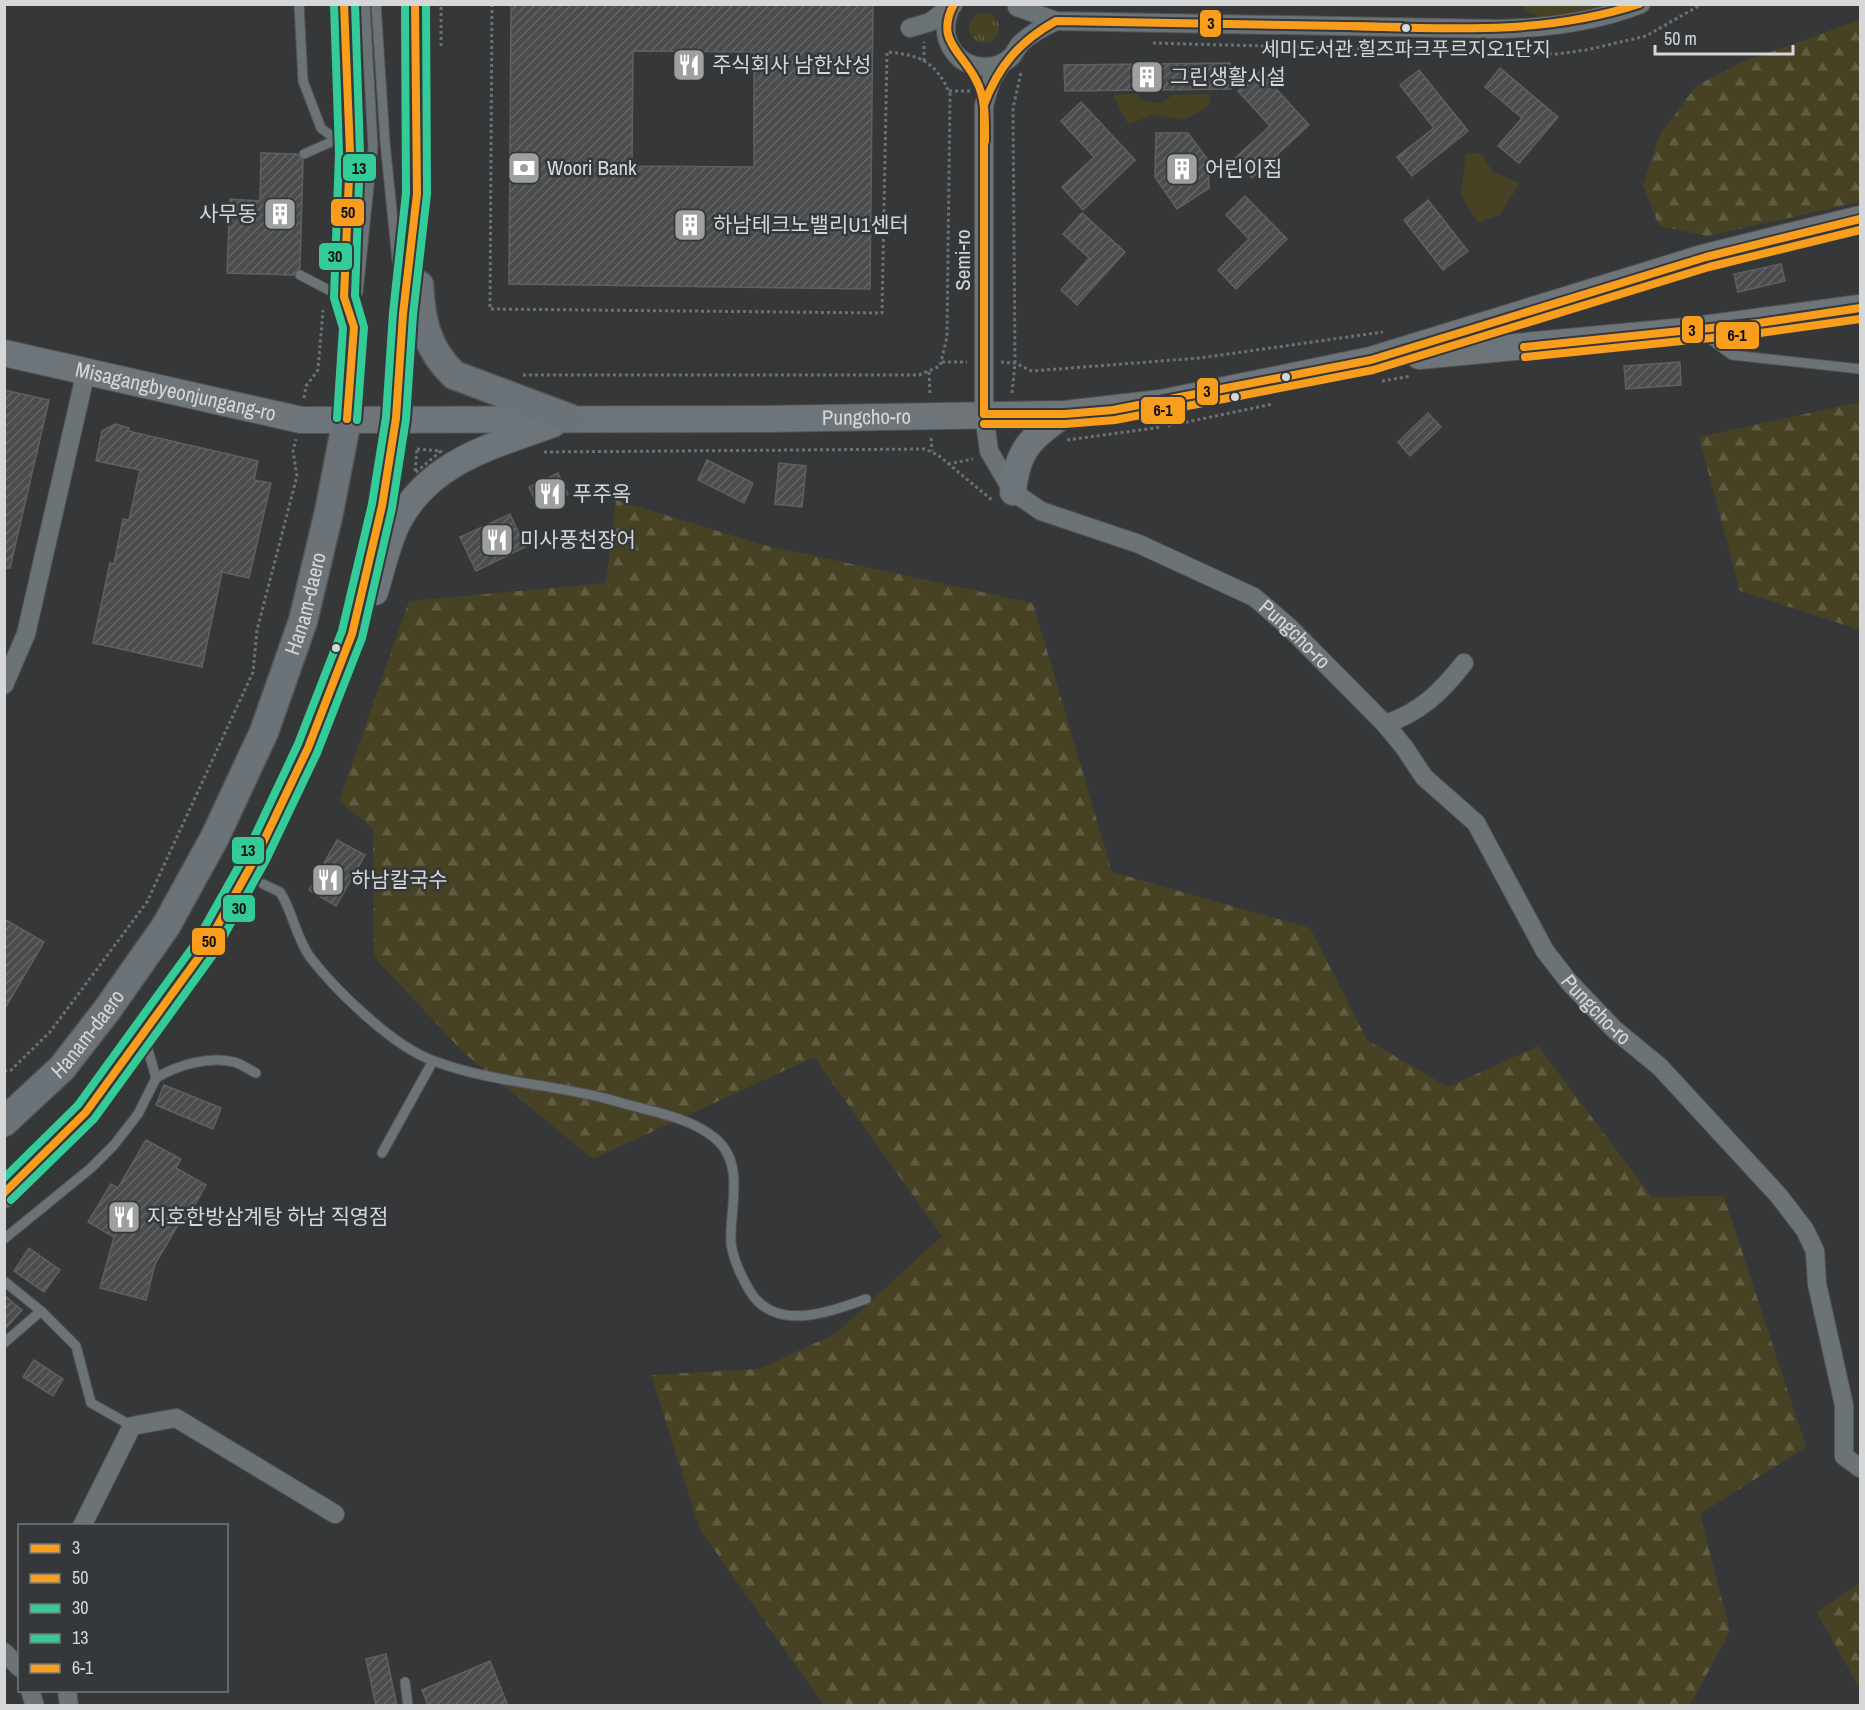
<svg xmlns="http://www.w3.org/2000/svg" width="1865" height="1710" viewBox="0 0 1865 1710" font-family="'Archivo Narrow','Noto Sans KR',sans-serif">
  <defs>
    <pattern id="grass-tufts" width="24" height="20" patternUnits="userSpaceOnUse" patternTransform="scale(1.5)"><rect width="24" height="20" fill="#474223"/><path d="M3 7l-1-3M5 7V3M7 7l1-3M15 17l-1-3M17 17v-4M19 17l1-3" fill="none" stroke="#615d42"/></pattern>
    <pattern id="forest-firs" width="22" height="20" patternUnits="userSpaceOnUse" patternTransform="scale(1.5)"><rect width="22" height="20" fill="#474223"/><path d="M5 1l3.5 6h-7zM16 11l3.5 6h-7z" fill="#615d42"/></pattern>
    <pattern id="building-hatch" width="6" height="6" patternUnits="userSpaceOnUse" patternTransform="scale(1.5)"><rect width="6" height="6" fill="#4a4c4d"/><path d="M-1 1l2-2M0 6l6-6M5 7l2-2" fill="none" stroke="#636566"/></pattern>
  </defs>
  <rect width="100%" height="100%" fill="#353739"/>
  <circle fill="url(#grass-tufts)" cx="984" cy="28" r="15"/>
  <g fill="url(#forest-firs)">
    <path d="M 1860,20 L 1860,202 L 1707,236 L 1659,226 L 1643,185 L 1659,136 L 1696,86 L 1742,62 Z"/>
    <path d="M 1860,402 L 1860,630 L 1740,591 L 1699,437 Z"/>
    <path d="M 616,500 L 764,545 L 1033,603 L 1112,872 L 1310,928 L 1367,1040 L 1448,1087 L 1538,1046 L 1652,1197 L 1724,1196 L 1806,1447 L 1700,1514 L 1730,1632 L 1690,1705 L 824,1705 L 700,1530 L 651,1375 L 759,1369 L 835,1334 L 942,1236 L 814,1057 L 593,1159 L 464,1053 L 374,957 L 373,829 L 339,801 L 409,601 L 606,583 Z"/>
    <path d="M 1860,1583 L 1860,1685 L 1857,1684 L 1817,1612 Z"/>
  </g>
  <g fill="#474223">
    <path d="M 1522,5 L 1611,5 C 1590,10 1536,29 1522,5 Z"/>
    <path d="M 1137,94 L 1143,101 L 1161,103 L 1173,95 L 1210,94 L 1210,105 L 1184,120 L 1153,115 L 1128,124 L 1113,95 Z"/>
    <path d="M 1466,153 L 1481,153 L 1493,172 L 1520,183 L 1500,215 L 1478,223 L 1461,195 Z"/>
  </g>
  <g fill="url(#building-hatch)" stroke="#5e6061" stroke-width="1.5" fill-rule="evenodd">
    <path d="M 511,4 L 873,4 L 870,289 L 509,284 ZM 633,51 L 754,52 L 754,167 L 632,166 Z"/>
    <path d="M 1230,63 L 1231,89 L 1065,91 L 1064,65 Z"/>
    <path d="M 1500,68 L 1558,117 L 1519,163 L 1498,146 L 1522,118 L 1485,87 Z"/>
    <path d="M 1419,70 L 1468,131 L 1412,176 L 1397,157 L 1434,128 L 1400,85 Z"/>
    <path d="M 1260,71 L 1309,125 L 1252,178 L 1234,159 L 1270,126 L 1238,91 Z"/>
    <path d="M 1081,102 L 1135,160 L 1083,210 L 1062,187 L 1094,157 L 1061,121 Z"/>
    <path d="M 1156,133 L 1188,133 L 1208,160 L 1209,188 L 1177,209 L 1155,177 Z"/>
    <path d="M 261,153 L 297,154 L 303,161 L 300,268 L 293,275 L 227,273 L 230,199 L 260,201 Z"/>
    <path d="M 1245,196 L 1287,239 L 1236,289 L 1218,270 L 1249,239 L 1226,215 Z"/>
    <path d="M 1428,200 L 1468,251 L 1443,270 L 1404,220 Z"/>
    <path d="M 1082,213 L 1125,252 L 1077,305 L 1061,290 L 1089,258 L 1063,234 Z"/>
    <path d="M 1781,264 L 1785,281 L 1738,292 L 1734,274 Z"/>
    <path d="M 1680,362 L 1681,385 L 1626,389 L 1624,366 Z"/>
    <path d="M 4,390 L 49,400 L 10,568 L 4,568 Z"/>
    <path d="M 1428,413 L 1441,427 L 1410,456 L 1398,442 Z"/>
    <path d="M 115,424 L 129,428 L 128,431 L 258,461 L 254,480 L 271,483 L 249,578 L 222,572 L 202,667 L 93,643 L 110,563 L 114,564 L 123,519 L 129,520 L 140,470 L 96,461 L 102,431 Z"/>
    <path d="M 707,460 L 753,483 L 744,503 L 698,480 Z"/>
    <path d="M 779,463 L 806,466 L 802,507 L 775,504 Z"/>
    <path d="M 558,473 L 568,494 L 538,507 L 529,487 Z"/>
    <path d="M 510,514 L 525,547 L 476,571 L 460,537 Z"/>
    <path d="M 337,840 L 365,855 L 336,906 L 309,890 Z"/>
    <path d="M 4,919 L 44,942 L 4,1010 Z"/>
    <path d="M 164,1085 L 221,1108 L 213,1129 L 156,1105 Z"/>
    <path d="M 146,1140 L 181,1159 L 176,1168 L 206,1185 L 186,1220 L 182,1218 L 155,1264 L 146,1300 L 100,1288 L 114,1237 L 88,1222 L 111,1184 L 118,1188 Z"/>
    <path d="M 29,1248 L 60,1270 L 44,1292 L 14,1271 Z"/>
    <path d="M 4,1295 L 22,1310 L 4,1330 Z"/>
    <path d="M 34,1360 L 63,1379 L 53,1396 L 23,1377 Z"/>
    <path d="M 386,1654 L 397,1706 L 376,1706 L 366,1659 Z"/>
    <path d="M 490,1661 L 508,1706 L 428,1706 L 422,1690 Z"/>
  </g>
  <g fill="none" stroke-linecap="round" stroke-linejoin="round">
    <defs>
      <g id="lane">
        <path d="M 299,4 L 303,81 L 321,128 L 342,144"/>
        <path d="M 376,4 L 385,142 L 397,261"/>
        <path d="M 304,154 L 338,139"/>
        <path d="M 300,275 L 340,296"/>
        <path d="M 358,292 L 373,147 L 365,4"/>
        <path d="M 1703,334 L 1732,355 L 1860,369"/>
        <path d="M 263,884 L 280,892 C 293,912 296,938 310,957 C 336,991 394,1047 434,1061 C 492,1083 556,1084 615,1101 C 648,1111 689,1116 716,1139 C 746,1165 729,1209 731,1243 C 733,1260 742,1278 751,1293 C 777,1332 829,1312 866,1299"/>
        <path d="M 156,1078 C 177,1065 209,1056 234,1062 C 242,1064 249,1070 256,1073"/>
        <path d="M 382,1153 L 433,1061"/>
        <path d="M 4,1239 L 91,1168 L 114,1145 L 138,1114 L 156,1078 L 145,1039"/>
        <path d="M 4,1281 L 41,1311 L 76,1346 L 91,1403 L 132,1426"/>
        <path d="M 4,1343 L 41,1311"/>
        <path d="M 405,1682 L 408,1706"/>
      </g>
      <g id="street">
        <path d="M 951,7 C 944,23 943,37 954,52 C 967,70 996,72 1012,56 C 1015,52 1017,48 1020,44 C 1030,34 1043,27 1056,21"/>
        <path d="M 1017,7 L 1056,21 L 1499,29 C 1548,28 1595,22 1641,4"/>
        <path d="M 910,28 L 930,22 L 953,5"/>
        <path id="s1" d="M 1002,63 L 991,81 L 984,105 L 984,414 L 989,451 L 1013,492 L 1041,511 L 1139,544 L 1254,597 L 1289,627 L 1385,724 L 1404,747 L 1424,777 L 1476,823 L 1545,951 L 1569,982 L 1615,1030 L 1660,1067 L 1779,1196 L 1805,1230 L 1815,1251 L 1817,1284 L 1844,1405 L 1844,1456 L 1860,1468"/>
        <path d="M 4,685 L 26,634 L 86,371"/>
        <path d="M 1385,724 C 1420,713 1442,691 1464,663"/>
        <path d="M 82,1526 L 132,1426 L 176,1418 L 335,1514"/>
        <path d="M 4,1652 L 20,1668"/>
        <path d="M 30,1690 L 35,1706"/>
        <path d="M 67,1690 L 69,1706"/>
      </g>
      <g id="secondary">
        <path id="s2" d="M 4,353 L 301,420 L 764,419 L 1065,414 L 1161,403 L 1371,360 L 1706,257 L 1860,219"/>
        <path d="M 1419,356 L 1696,330 L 1860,308"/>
        <path d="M 1013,492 C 1017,449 1031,438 1065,414"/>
        <path d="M 375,592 C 382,569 387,544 398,522 C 430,461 493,446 553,424"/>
      </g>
      <g id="primary">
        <path d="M 419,285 C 421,322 427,349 454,375 L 569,418"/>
        <path id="s3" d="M 4,1122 L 62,1068 L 107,1010 L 166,926 L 215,837 L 264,732 L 303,621 L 329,512 L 347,419 L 354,327 L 344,297 L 350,153 L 344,4"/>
        <path d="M 4,1193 L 86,1112 L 204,950 L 257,855 L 308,748 L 352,634 L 382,506 L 396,418 L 403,314 L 417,194 L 415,4"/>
      </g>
    </defs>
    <use href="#lane" stroke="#535455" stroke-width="11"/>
    <use href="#street" stroke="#535455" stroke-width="20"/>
    <use href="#secondary" stroke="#535455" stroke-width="28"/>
    <use href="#primary" stroke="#535455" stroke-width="31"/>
    <g stroke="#6c7174" stroke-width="3" stroke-dasharray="3 3" stroke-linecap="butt">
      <path d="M 492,4 L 490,309 L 882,313 L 887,52 C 921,55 936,62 950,94 L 947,337 L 940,366 L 919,375 L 523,375"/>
      <path d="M 1153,43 L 1557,54 L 1586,50 L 1646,36 L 1702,4"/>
      <path d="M 441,46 L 441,4"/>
      <path d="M 924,61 L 924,42"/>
      <path d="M 949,91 L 971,91"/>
      <path d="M 942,362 L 967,362"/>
      <path d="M 1001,362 L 1015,363 L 1032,371 L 1200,358 L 1383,332"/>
      <path d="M 929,372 L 930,395"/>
      <path d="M 1382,381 L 1411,376"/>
      <path d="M 1012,393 L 1015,363 L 1013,108 L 1021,73"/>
      <path d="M 304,398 L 306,386 L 318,370 L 323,310"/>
      <path d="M 1168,426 L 1273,404"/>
      <path d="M 931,438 L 932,451"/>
      <path d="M 1067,440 L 1162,427"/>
      <path d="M 417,449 L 441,451 L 415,473 Z"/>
      <path d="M 544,452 L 925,449 L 938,455 L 993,501"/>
      <path d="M 948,464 L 973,459"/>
      <path d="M 4,1071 L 11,1070 L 50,1032 L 147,902 L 253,672 L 257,630 L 297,476 L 293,451 L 296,439"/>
    </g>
    <use href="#lane" stroke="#6c7377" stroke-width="9"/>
    <use href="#street" stroke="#6c7377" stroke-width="18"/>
    <use href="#secondary" stroke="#6e757a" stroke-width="26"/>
    <use href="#primary" stroke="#6c7378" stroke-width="28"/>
    <defs>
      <g id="bus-1">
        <path d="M 954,4 C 934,41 963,52 977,82 C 986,100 985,121 985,141"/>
        <path d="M 1351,26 C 1449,29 1545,35 1639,4"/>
        <path d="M 1524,347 L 1759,323 L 1860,308"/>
        <path d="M 984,414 L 1065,414 L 1113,410 L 1371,360 L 1706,257 L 1860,219"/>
        <path d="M 984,414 L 984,105 C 998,66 1020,41 1056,21 L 1403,27"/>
      </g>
      <g id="bus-2">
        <path d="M 344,4 L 350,153 L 344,297 L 354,327 L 347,419"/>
        <path d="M 4,1193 L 86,1112 L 204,950 L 257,855 L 308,748 L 352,634 L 382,506 L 396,418 L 403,314 L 417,194 L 415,4"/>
      </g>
      <g id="bus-3">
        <path d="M 334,4 L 339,153 L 334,298 L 343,328 L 337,418"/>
        <path d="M 11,1200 L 94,1119 L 213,955 L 266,860 L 317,753 L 362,638 L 392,508 L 406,419 L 413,315 L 427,194 L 426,4"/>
      </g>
      <g id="bus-4">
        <path d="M 355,4 L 360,153 L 355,296 L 364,327 L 357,420"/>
        <path d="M 4,1178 L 78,1105 L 195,944 L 248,850 L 298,744 L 342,631 L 372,504 L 386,417 L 393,313 L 406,193 L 405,4"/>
      </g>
      <g id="bus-5">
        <path d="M 1525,357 L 1760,333 L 1860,319"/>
        <path d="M 984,424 L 1065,424 L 1115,420 L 1373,370 L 1709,267 L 1860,230"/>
      </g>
    </defs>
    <use href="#bus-1" stroke="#34383a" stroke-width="12"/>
    <use href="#bus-2" stroke="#34383a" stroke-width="12"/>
    <use href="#bus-3" stroke="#34383a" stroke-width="12"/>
    <use href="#bus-4" stroke="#34383a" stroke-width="12"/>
    <use href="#bus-5" stroke="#34383a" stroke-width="12"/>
    <use href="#bus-1" stroke="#f99d1c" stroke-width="8"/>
    <use href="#bus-2" stroke="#f99d1c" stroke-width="8"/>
    <use href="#bus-3" stroke="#3c9" stroke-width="8"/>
    <use href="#bus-4" stroke="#3c9" stroke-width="8"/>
    <use href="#bus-5" stroke="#f99d1c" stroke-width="8"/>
  </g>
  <defs>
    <symbol id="restaurant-square" viewBox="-11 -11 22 22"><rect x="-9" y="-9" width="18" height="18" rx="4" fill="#9d9fa0" stroke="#34383a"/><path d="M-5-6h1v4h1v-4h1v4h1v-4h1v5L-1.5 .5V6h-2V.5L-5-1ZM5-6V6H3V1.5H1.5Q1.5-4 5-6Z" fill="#fff"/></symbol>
    <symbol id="building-square" viewBox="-11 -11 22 22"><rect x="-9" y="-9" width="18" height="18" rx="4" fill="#9d9fa0" stroke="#34383a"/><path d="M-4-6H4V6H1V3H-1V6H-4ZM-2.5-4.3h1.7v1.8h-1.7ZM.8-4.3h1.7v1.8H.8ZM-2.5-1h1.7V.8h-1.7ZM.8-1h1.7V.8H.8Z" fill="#fff"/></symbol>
    <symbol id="bank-square" viewBox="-11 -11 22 22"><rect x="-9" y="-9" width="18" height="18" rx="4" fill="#9d9fa0" stroke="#34383a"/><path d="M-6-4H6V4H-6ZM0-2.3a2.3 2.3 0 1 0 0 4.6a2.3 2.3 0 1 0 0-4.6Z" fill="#fff"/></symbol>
  </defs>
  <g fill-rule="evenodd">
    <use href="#restaurant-square" x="670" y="46" width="38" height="38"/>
    <use href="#building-square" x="1128" y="58" width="38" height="38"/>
    <use href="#bank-square" x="505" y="149" width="38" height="38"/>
    <use href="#building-square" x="1163" y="150" width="38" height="38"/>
    <use href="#building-square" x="261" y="195" width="38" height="38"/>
    <use href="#building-square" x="671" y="206" width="38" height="38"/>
    <use href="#restaurant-square" x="531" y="475" width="38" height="38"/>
    <use href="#restaurant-square" x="478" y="521" width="38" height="38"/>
    <use href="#restaurant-square" x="309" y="861" width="38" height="38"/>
    <use href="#restaurant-square" x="105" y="1198" width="38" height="38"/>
  </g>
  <g fill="#d5d7d8" stroke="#34383a" stroke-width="2">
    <circle cx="1406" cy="28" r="5"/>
    <circle cx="1286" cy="377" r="5"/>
    <circle cx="1235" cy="397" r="5"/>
    <circle cx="336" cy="648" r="5"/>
  </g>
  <g text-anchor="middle" stroke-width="5" stroke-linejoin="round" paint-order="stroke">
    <g font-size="20" fill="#d5d7d8" stroke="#34383a">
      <text x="1406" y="56">세미도서관.힐즈파크푸르지오1단지</text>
    </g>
    <g font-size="21" fill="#d5d7d8" stroke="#34383a" text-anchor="start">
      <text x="712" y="72">주식회사 남한산성</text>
      <text x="1170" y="84">그린생활시설</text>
      <text x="547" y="175">Woori Bank</text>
      <text x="1205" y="176">어린이집</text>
      <text x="257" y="221" text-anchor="end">사무동</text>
      <text x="713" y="232">하남테크노밸리U1센터</text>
      <text x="573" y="501">푸주옥</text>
      <text x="520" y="547">미사풍천장어</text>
      <text x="351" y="887">하남칼국수</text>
      <text x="147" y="1224">지호한방삼계탕 하남 직영점</text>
    </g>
    <g font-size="21" fill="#d5d7d8" stroke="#34383a">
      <text transform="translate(963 260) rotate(-90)" y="7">Semi-ro</text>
      <text dy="7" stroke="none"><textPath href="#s2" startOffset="176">Misagangbyeonjungang-ro</textPath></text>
      <text dy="7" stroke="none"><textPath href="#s2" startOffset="870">Pungcho-ro</textPath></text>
      <text dy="7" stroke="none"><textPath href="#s3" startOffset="608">Hanam-daero</textPath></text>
      <text dy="7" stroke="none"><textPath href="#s1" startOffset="759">Pungcho-ro</textPath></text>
      <text dy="7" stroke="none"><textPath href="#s1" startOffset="1245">Pungcho-ro</textPath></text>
      <text dy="7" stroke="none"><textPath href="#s3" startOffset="122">Hanam-daero</textPath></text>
    </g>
  </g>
  <g stroke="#34383a" stroke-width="2">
    <rect x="1199" y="9" width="23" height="29" rx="6" fill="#f99d1c"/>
    <rect x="342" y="153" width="35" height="29" rx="6" fill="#3c9"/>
    <rect x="330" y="198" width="35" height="29" rx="6" fill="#f99d1c"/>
    <rect x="318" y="242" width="35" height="29" rx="6" fill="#3c9"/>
    <rect x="1681" y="315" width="23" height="29" rx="6" fill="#f99d1c"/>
    <rect x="1715" y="321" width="45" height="29" rx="6" fill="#f99d1c"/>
    <rect x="1196" y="377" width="23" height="29" rx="6" fill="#f99d1c"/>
    <rect x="1140" y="396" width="46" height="29" rx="6" fill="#f99d1c"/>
    <rect x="231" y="836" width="34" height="29" rx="6" fill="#3c9"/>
    <rect x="222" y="894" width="34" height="29" rx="6" fill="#3c9"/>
    <rect x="191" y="927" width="35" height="29" rx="6" fill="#f99d1c"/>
  </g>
  <g font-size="16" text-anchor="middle" font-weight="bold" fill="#111">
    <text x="1211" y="29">3</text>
    <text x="359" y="174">13</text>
    <text x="348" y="218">50</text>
    <text x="335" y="262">30</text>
    <text x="1692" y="336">3</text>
    <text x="1737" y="341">6-1</text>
    <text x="1207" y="397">3</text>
    <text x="1163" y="416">6-1</text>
    <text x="248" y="856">13</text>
    <text x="239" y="914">30</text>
    <text x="209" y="947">50</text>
  </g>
  <rect width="1865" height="1710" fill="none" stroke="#d5d7d8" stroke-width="12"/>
  <rect x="18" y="1524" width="210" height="168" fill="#34383a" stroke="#747879" stroke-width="1.5"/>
  <rect x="30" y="1544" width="30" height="9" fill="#f99d1c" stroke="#747879" stroke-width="1.5"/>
  <text x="72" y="1554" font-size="18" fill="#d5d7d8">3</text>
  <rect x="30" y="1574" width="30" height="9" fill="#f99d1c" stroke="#747879" stroke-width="1.5"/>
  <text x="72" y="1584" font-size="18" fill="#d5d7d8">50</text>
  <rect x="30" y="1604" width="30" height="9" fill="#33cc99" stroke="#747879" stroke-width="1.5"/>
  <text x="72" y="1614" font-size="18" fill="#d5d7d8">30</text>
  <rect x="30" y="1634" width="30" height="9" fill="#33cc99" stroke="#747879" stroke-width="1.5"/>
  <text x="72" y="1644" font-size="18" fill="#d5d7d8">13</text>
  <rect x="30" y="1664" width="30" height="9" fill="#f99d1c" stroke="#747879" stroke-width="1.5"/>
  <text x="72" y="1674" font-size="18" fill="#d5d7d8">6-1</text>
  <path d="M1655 45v9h138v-9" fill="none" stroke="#d5d7d8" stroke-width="3"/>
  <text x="1664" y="45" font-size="18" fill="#d5d7d8" stroke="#34383a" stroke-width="4.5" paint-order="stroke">50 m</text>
</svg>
